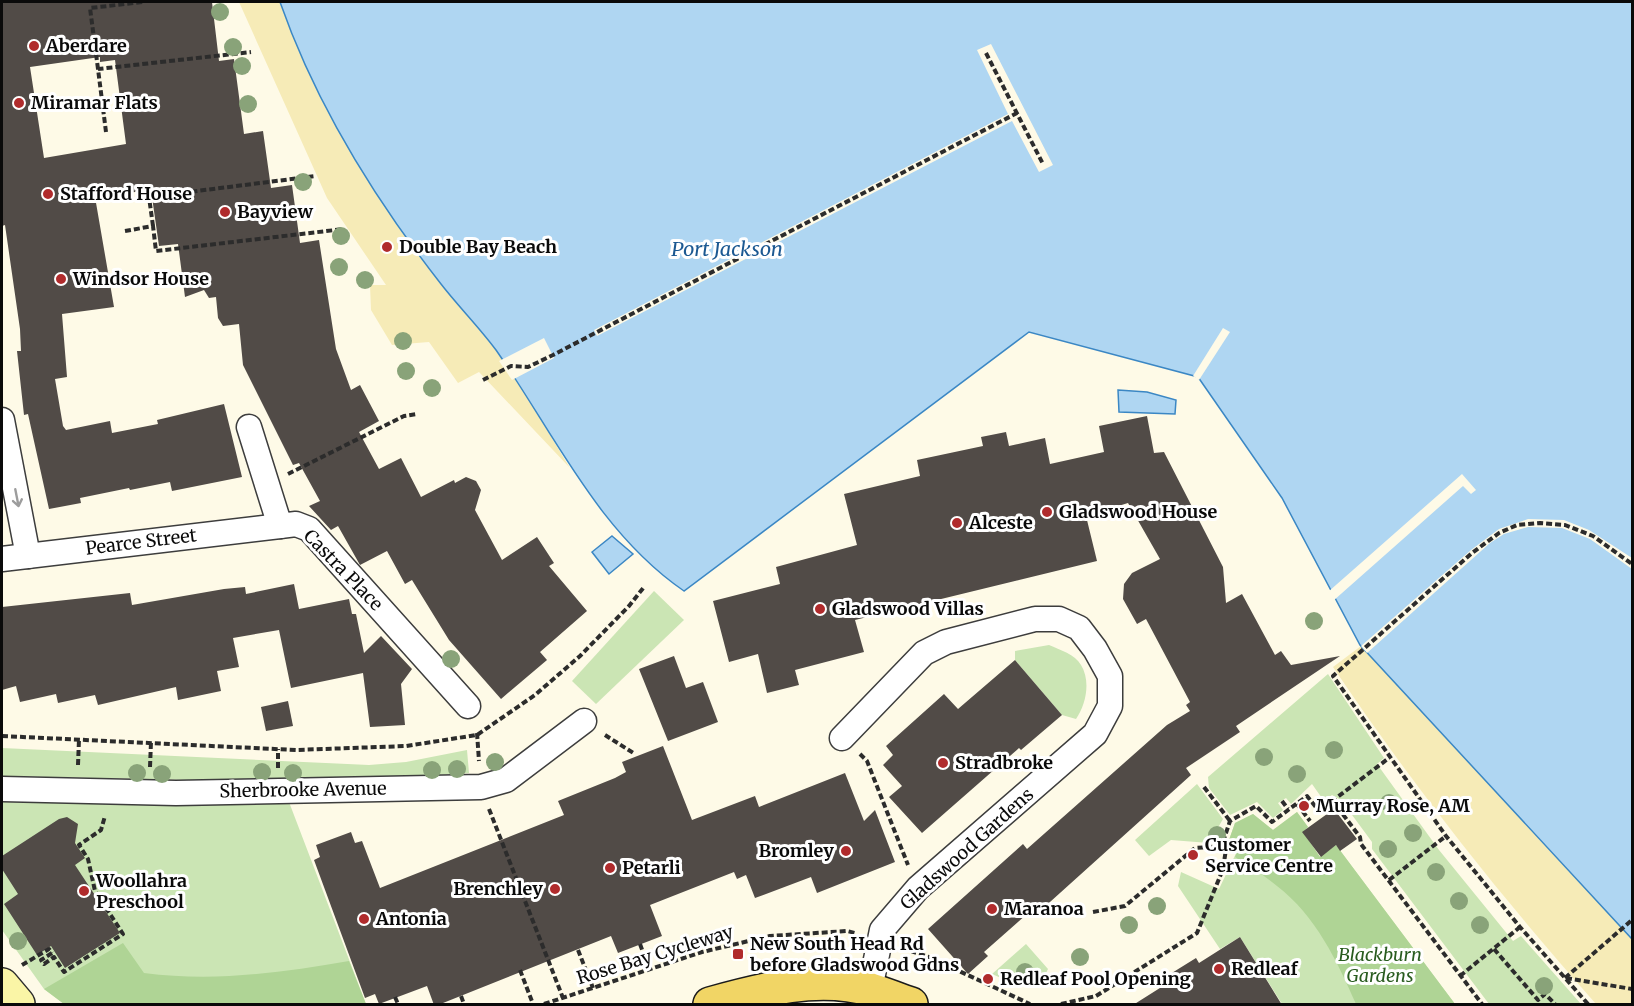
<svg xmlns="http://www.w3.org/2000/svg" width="1634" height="1006" viewBox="0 0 1634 1006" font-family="Merriweather,serif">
  <rect width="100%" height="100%" fill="#fefae7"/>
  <g fill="#cbe5b4">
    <path d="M 654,591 L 684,620 L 596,704 L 572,681 Z"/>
    <path d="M 1049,645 C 1060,650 1075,654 1081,665 C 1091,681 1086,705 1076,719 L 1062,715 L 1015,660 L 1015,651 Z"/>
    <path d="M 1328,674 L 1384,758 L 1377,764 L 1439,850 L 1513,941 L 1521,936 L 1581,1004 L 1489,1004 L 1372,849 L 1372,842 L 1341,800 L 1332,795 L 1324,801 L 1312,784 L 1291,804 L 1286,798 L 1278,803 L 1283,810 L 1273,818 L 1257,802 L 1230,815 L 1209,788 L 1208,777 Z"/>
    <path d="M 2,748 L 369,765 L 406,762 L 467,750 L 469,773 L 411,777 L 187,780 L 2,776 Z"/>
    <path d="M 1197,784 L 1223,819 L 1209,843 L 1171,840 L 1149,856 L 1135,840 Z"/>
    <path d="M 2,802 L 176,805 L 289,802 L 366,1004 L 64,1004 L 44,989 L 2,930 Z"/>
    <path d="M 1297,812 L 1308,827 L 1303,832 L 1320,857 L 1336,845 L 1455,1004 L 1282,1004 L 1240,937 L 1220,949 L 1178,886 L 1181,872 L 1219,889 L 1240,845 L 1229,840 L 1235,823 L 1253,814 L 1273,830 Z"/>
    <path d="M 1026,944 L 1048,969 L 1041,983 L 1032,986 L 1024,981 L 1017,985 L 992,974 Z"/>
  </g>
  <g fill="#afd495">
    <path d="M 1297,812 L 1308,827 L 1303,832 L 1320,857 L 1336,845 L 1455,1004 L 1356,1004 C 1337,961 1316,916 1277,886 C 1264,875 1249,866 1235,857 L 1240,844 L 1229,840 L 1235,823 L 1253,814 L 1273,830 Z"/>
    <path d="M 123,943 L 144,973 C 214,982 280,973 349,961 L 366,1004 L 64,1004 L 44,989 Z"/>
  </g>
  <g fill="#f6ebb7">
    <path d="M 239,2 L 280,2 C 317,108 372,192 439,282 C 457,305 477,325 495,348 C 523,386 545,428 570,468 L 479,372 L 458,383 L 429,342 L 392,345 L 371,310 L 370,285 L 386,285 L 327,198 Z"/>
    <path d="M 1361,646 L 1632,939 L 1632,1004 L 1596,1004 C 1501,897 1413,786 1333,667 Z"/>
  </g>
  <g fill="#afd6f2" stroke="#3b87c4" stroke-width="1.5">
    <path d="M 280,2 L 1632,2 L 1632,939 L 1360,645 L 1282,498 L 1198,377 L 1029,332 L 684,591 C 598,532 554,433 496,350 C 479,327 458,306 441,284 C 373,197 316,105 280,2 Z"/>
    <path d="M 1118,390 L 1147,392 L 1176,400 L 1175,414 L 1119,412 Z"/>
    <path d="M 612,536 L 633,554 L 609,574 L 592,552 Z"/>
  </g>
  <g fill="#fefae7">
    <path d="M 991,44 L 1053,165 L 1039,172 L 1012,121 L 597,336 L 594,330 L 1008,114 L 977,50 Z"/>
    <path d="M 1223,328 L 1230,332 L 1199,380 L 1193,376 Z"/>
    <path d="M 544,338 L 554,358 L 512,380 L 499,361 Z"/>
    <path d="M 1462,474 L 1476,490 L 1471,494 L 1463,486 L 1333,601 L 1328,592 Z"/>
    <path d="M 1528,519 L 1564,520 L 1589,530 L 1632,558 L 1632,569 L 1590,539 L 1562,528 L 1528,527 L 1504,534 L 1490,543 L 1367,653 L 1361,646 L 1471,550 L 1499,529 Z"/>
  </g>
  <g fill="#514b47" fill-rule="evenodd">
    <path d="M 2,2 L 212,2 L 219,61 L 234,59 L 244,134 L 263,131 L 271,188 L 292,185 L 300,243 L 319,240 L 336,349 L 351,390 L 360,385 L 379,421 L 359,432 L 379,469 L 401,458 L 421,497 L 454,480 L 455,483 L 466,477 L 476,481 L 481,490 L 475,510 L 502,560 L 537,537 L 554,563 L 549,566 L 587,611 L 540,652 L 547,660 L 501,699 L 449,640 L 412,580 L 405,584 L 387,551 L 360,565 L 338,526 L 331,530 L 309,506 L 320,501 L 299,463 L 293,465 L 243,365 L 239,324 L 223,326 L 218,318 L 216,297 L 209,298 L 204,290 L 185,297 L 178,244 L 159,246 L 151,190 L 95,197 L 114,307 L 62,314 L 67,377 L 55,379 L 63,426 L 66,430 L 110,421 L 112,433 L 158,424 L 157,420 L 224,404 L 242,477 L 172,491 L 170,482 L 130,490 L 129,488 L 80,498 L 81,503 L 49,509 L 28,414 L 24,415 L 17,351 L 21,351 L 20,329 L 5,225 L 2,226 ZM 100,57 L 100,62 L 115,60 L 126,144 L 44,158 L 30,67 Z"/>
    <path d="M 1147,416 L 1154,453 L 1164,452 L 1223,567 L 1226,603 L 1242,594 L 1275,655 L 1281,651 L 1291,665 L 1340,656 L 1236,726 L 1240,732 L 1186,768 L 1191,775 L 1040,911 L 1036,906 L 984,952 L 988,956 L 968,974 L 928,929 L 1023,844 L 1027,849 L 1167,725 L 1190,711 L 1186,705 L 1190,702 L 1146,619 L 1137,624 L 1123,599 L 1124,584 L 1132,573 L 1160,559 L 1128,503 L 1086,516 L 1097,561 L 855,620 L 864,652 L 795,670 L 799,685 L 767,693 L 758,654 L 729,662 L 713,601 L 780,584 L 776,567 L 857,545 L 844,494 L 920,476 L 917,460 L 983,446 L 981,437 L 1006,432 L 1009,446 L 1045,438 L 1050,464 L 1104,452 L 1099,426 Z"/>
    <path d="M 294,584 L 299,609 L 349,599 L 352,614 L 356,614 L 364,653 L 381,636 L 412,669 L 401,684 L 405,725 L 370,727 L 363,673 L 291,688 L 279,630 L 233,638 L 239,667 L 217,671 L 221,691 L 178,700 L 176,687 L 98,705 L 95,695 L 58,703 L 56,694 L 20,702 L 16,686 L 2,690 L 2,607 L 130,593 L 132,605 L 224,589 L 245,587 L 246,594 Z"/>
    <path d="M 674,656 L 686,688 L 703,682 L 718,722 L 668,741 L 639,669 Z"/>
    <path d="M 1015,660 L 1062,715 L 1021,750 L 1019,748 L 922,833 L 889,797 L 902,786 L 883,765 L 893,755 L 886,746 L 944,694 L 958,709 Z"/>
    <path d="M 288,701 L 293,726 L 266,731 L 261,707 Z"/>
    <path d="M 663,746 L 692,820 L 755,796 L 759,807 L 845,773 L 864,821 L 875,810 L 895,862 L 817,893 L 811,877 L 755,898 L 746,875 L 737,879 L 734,872 L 650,905 L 662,936 L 618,953 L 611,936 L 438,1005 L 434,1005 L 427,986 L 379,1004 L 375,994 L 365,998 L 314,860 L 320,857 L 316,845 L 351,832 L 355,843 L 362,841 L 380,888 L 564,815 L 558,801 L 615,778 L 626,772 L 622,762 Z"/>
    <path d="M 1334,809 L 1357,839 L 1340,851 L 1336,845 L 1321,857 L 1302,832 Z"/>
    <path d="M 67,817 L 78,824 L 75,843 L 85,858 L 75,865 L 120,933 L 65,968 L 51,946 L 37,955 L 4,904 L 18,894 L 2,869 L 2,856 L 59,819 Z"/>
    <path d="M 1240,937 L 1282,1005 L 1133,1005 L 1171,981 L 1167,976 L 1196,958 L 1199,963 Z"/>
  </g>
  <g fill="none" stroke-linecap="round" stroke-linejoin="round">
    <defs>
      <g id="street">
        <path d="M 2,420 L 28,556"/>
        <path d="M 249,427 L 280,526 L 296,524 L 309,529 L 468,706"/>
        <path d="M 2,559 L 280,526"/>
        <path d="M 842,738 L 924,653 L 946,642 L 1035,619 L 1059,619 L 1079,628 L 1095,649 L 1110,676 L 1110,706 L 1095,734 L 918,888 L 882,930 L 870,989"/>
        <path d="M 2,789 L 176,793 L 481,787 L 506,780 L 584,721"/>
      </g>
      <path id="secondary" d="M 2,985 L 18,1004"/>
      <path id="primary" d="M 710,1004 C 760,990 820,974 871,990 C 885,994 898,1000 911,1004"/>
    </defs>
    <use href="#street" stroke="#3d3d3d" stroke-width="27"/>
    <use href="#secondary" stroke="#2c2c2c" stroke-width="36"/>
    <use href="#primary" stroke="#1b1b1b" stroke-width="36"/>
    <g stroke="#2c2c2c" stroke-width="4" stroke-dasharray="6 3" stroke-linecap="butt">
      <path d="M 986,53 L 1043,164"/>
      <path d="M 98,69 L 90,8 L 143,2"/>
      <path d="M 106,132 L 98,69 L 251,52"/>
      <path d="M 153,226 L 149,197 L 316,176"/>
      <path d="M 125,231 L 153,226 L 156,251 L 344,229"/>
      <path d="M 483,380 L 511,366 L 528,367 L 553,355 L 1017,113"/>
      <path d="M 288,474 L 404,416 L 417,414"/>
      <path d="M 477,733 L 479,761"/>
      <path d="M 605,735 L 635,754"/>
      <path d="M 2,736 L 296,750 L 406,746 L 477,735 L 535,695 L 580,656 L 629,606 L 644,587"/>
      <path d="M 860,754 L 867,761 L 908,865"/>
      <path d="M 78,765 L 79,739"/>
      <path d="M 150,767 L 151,742"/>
      <path d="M 278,768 L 278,749"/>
      <path d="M 1204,787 L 1230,821"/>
      <path d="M 1332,800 L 1360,837 L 1361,844 L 1482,1004"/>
      <path d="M 1282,801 L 1288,809"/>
      <path d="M 1297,804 L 1310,821"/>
      <path d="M 489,809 L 563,998"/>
      <path d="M 1389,880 L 1446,836"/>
      <path d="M 1093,912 L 1125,906 L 1195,848 L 1225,846"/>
      <path d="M 640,944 L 649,969"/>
      <path d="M 902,948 L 929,957 L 1030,1004"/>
      <path d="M 1494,949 L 1538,1000 L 1545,994 L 1555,1004"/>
      <path d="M 578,950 L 593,988"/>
      <path d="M 52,953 L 41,960 L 44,964 L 54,957 L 64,972 L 123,934 L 95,891 L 88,859 L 79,845 L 101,830 L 105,816"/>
      <path d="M 22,965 L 49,949 L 52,953"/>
      <path d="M 520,970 L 533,1004"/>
      <path d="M 1460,976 L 1520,927"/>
      <path d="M 1565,978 L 1632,920"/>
      <path d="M 1566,978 L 1632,989"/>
      <path d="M 461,996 L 464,1004"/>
      <path d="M 395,997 L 398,1004"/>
      <path d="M 544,1004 L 702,952 L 770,936 L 847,931 L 855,933"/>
      <path d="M 1061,1004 L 1096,996 L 1197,933 L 1223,869 L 1226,849 L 1223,842 L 1230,821 L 1256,806 L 1272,822 L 1307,796 L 1319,811 L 1389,758"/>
      <path d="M 1588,1004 L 1520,927 L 1446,836 L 1333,676 L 1472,553 L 1499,533 L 1517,525 L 1540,523 L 1565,525 L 1593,536 L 1632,564"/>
    </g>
    <use href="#street" stroke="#fff" stroke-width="24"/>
    <use href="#secondary" stroke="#faf5a6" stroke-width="33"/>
    <use href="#primary" stroke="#f1d565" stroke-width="33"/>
  </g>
  <g fill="#89a379">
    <circle cx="220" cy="12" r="9"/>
    <circle cx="233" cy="47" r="9"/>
    <circle cx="242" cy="66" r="9"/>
    <circle cx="248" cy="104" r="9"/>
    <circle cx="303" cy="182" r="9"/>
    <circle cx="341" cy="236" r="9"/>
    <circle cx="339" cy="267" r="9"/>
    <circle cx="365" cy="280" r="9"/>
    <circle cx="403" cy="341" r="9"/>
    <circle cx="406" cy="371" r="9"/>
    <circle cx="432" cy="388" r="9"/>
    <circle cx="1314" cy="621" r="9"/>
    <circle cx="451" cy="659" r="9"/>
    <circle cx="1334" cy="750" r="9"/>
    <circle cx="1264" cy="757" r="9"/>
    <circle cx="495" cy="762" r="9"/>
    <circle cx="457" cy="769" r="9"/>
    <circle cx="432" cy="770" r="9"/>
    <circle cx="262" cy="772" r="9"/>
    <circle cx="137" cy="773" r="9"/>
    <circle cx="293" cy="773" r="9"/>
    <circle cx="162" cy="774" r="9"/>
    <circle cx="1297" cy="774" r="9"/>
    <circle cx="1389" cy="803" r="9"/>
    <circle cx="1413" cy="833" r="9"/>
    <circle cx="1217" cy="835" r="9"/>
    <circle cx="1388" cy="849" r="9"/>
    <circle cx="1436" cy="872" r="9"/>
    <circle cx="1459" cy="901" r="9"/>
    <circle cx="1157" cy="906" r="9"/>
    <circle cx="1129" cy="925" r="9"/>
    <circle cx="1480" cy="925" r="9"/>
    <circle cx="18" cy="941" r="9"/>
    <circle cx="1080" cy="957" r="9"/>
    <circle cx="1025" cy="972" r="9"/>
    <circle cx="1544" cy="986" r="9"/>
  </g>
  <defs><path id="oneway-shaft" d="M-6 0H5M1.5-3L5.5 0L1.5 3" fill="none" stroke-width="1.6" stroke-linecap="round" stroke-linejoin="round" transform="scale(1.5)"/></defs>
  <use stroke="#9d9d9d" href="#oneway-shaft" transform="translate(17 498) rotate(79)"/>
  <g fill="#b02b2c" stroke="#fff" stroke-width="2">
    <circle cx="34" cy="46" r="6"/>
    <circle cx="19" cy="103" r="6"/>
    <circle cx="48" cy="194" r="6"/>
    <circle cx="225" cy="212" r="6"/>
    <circle cx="387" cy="247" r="6"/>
    <circle cx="61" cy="279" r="6"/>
    <circle cx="1047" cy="512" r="6"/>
    <circle cx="957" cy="523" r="6"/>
    <circle cx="820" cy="609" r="6"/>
    <circle cx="943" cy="763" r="6"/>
    <circle cx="1304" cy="806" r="6"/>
    <circle cx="846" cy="851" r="6"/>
    <circle cx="1193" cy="855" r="6"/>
    <circle cx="610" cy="868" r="6"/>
    <circle cx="555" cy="889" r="6"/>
    <circle cx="84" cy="891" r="6"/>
    <circle cx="992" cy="909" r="6"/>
    <circle cx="364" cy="919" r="6"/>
    <rect x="732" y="948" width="12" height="12" rx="3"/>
    <circle cx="1219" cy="969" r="6"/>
    <circle cx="988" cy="979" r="6"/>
  </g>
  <g text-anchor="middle" stroke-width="6" stroke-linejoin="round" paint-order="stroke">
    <g font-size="18" font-weight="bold" fill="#0a0a0a" stroke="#fff" text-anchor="start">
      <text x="46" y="52">Aberdare</text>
      <text x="31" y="109">Miramar Flats</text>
      <text x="60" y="200">Stafford House</text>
      <text x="237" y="218">Bayview</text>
      <text x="399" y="253">Double Bay Beach</text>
      <text x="73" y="285">Windsor House</text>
      <text x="1059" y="518">Gladswood House</text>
      <text x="969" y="529">Alceste</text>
      <text x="832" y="615">Gladswood Villas</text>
      <text x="955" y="769">Stradbroke</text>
      <text x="1316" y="812">Murray Rose, AM</text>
      <text x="1205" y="851">Customer<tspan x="1205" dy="21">Service Centre</tspan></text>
      <text x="834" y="857" text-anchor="end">Bromley</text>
      <text x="622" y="874">Petarli</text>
      <text x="96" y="887">Woollahra<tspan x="96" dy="21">Preschool</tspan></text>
      <text x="543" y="895" text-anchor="end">Brenchley</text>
      <text x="1004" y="915">Maranoa</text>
      <text x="376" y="925">Antonia</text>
      <text x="750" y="950">New South Head Rd<tspan x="750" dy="21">before Gladswood Gdns</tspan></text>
      <text x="1231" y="975">Redleaf</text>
      <text x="1000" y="985">Redleaf Pool Opening</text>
    </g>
    <g font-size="18" fill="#0a0a0a" stroke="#fff">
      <text transform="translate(141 542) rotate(-7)" y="6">Pearce Street</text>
      <text transform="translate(343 570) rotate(46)" y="6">Castra Place</text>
      <text transform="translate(303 790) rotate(-1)" y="6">Sherbrooke Avenue</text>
      <text transform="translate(967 849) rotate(-42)" y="6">Gladswood Gardens</text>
      <text transform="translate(655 955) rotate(-17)" y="6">Rose Bay Cycleway</text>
    </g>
    <g font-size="18" font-style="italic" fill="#295c1f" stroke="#fff">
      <text x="1380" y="961">Blackburn<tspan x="1380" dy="21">Gardens</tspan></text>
    </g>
    <g font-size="20" font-style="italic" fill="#1c5992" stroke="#fff">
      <text x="727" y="256">Port Jackson</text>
    </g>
  </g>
  <rect width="1634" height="1006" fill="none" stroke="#0a0a0a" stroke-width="6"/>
</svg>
